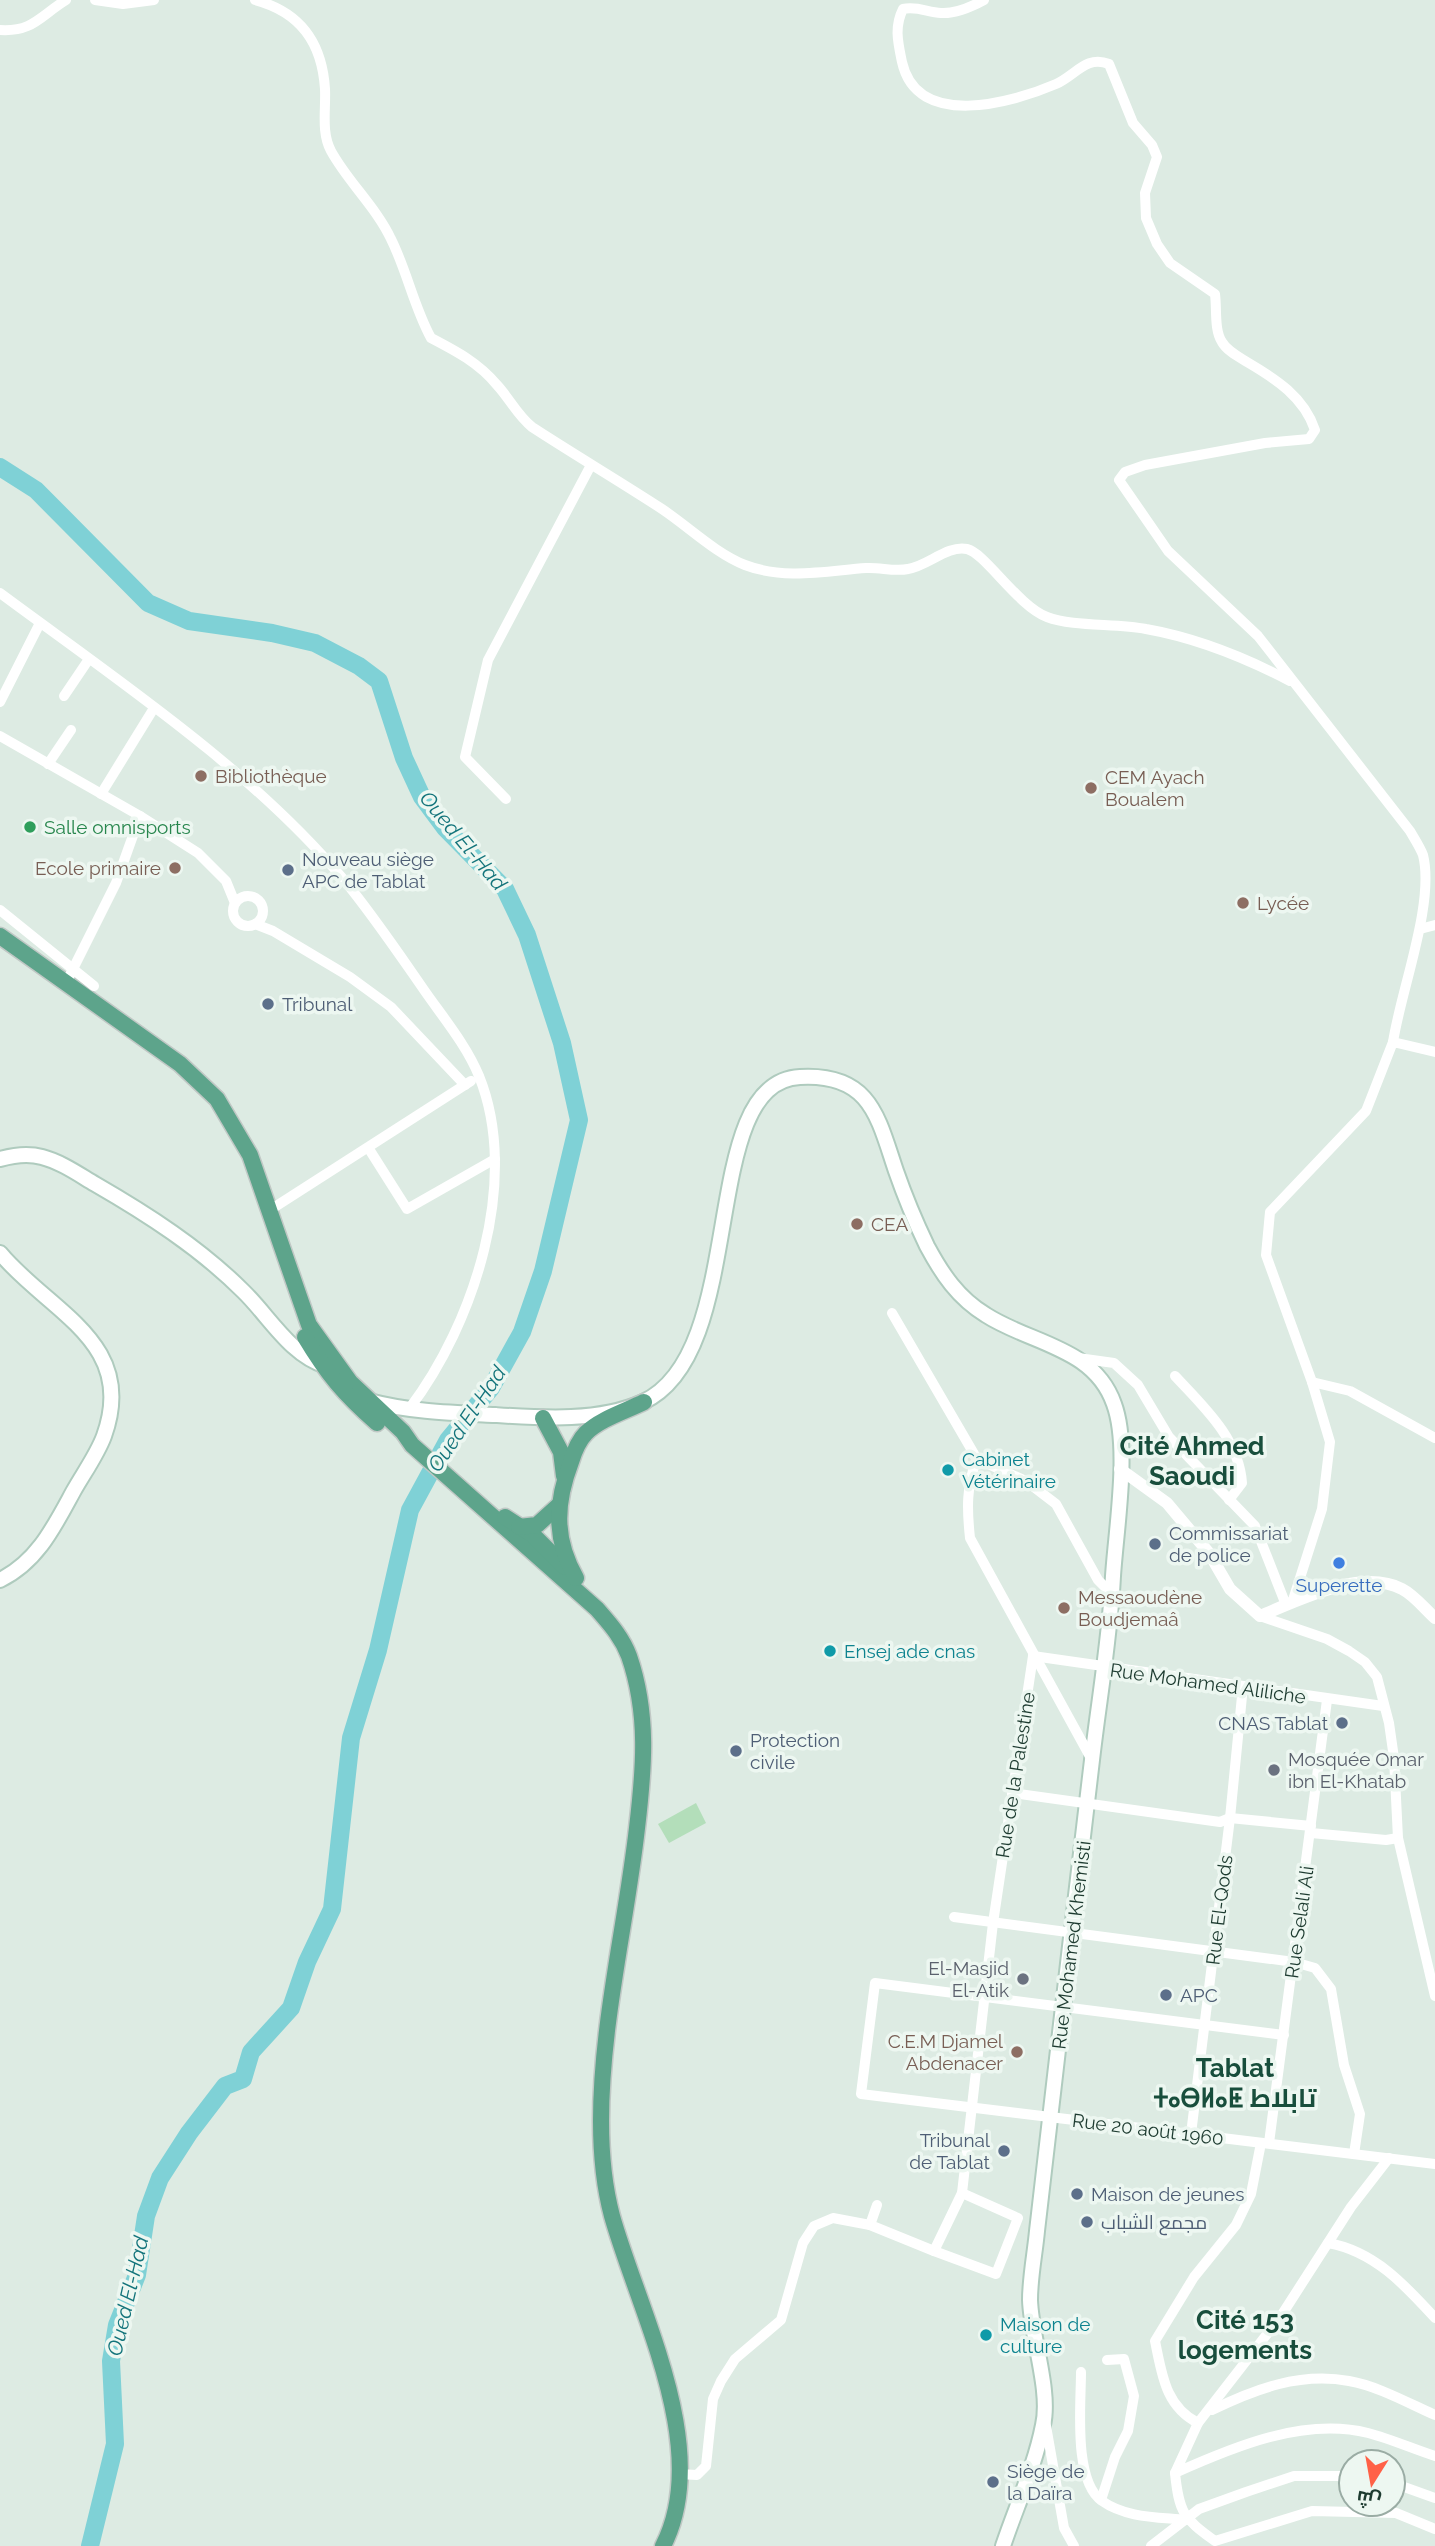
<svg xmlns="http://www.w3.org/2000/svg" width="1435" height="2546" viewBox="0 0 1435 2546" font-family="Raleway,Cairo,'Noto Sans Tifinagh',sans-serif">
  <rect width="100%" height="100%" fill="#ddebe3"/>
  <path fill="#b3deba" d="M 696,1803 L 706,1823 L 669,1843 L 658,1824 Z"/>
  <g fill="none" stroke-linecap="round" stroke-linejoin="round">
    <path stroke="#7fd1d6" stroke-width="18" d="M 0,467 L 36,490 L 148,603 L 189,621 L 272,633 L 315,643 L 359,666 L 379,681 L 404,758 L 422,797 L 445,828 L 505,889 L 527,935 L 562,1043 L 579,1120 L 543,1271 L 522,1332 L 491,1388 L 448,1440 L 410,1510 L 378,1650 L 351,1738 L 332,1909 L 307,1962 L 291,2008 L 251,2052 L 243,2079 L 225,2086 L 189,2133 L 160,2178 L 146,2216 L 137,2275 L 117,2325 L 111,2361 L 115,2444 L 90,2546"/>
    <defs>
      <g id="secondary">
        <path d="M 0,1159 C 14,1155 28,1153 42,1157 C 61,1162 78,1174 95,1184 C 147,1214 200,1248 243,1291 C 269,1316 290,1355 326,1366"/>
        <path d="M 0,1253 C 49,1312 138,1342 104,1436 C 97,1455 83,1474 73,1492 C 54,1527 37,1562 0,1580"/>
        <path d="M 369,1401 C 410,1412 453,1413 495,1415 C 542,1418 599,1422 643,1402 C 751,1352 696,1082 800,1077 C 871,1073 878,1118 896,1171 C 905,1197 915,1221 927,1246 C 942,1274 958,1298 986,1315 C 1031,1344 1094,1347 1114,1404 C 1130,1447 1116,1529 1113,1576 C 1110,1638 1099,1699 1092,1760 C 1074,1917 1054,2074 1037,2231 C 1035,2253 1030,2277 1030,2300 C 1031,2336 1051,2391 1043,2425 C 1035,2466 1016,2507 1003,2546"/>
      </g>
      <g id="primary">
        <path d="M 0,936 L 180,1064 L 217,1099 L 250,1155 L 309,1325 L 350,1382 L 403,1432 L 412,1445 L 597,1609 C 610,1624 622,1637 629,1656 C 649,1714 644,1769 637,1828 C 626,1925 601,2024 601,2121 C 601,2152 604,2186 612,2216 C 639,2312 713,2449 663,2546"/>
        <path d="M 305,1337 C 327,1374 345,1395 377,1423"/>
        <path d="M 543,1418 L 561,1452 L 564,1476"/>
        <path d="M 505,1517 L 533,1535 L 565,1567"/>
        <path d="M 519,1527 L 537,1525 L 558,1506"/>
        <path d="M 576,1578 C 554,1539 555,1504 571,1462 C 574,1452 578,1441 586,1433 C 600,1419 626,1411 644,1402"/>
      </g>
    </defs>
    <use href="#secondary" stroke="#afcbbe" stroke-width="18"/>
    <use href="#primary" stroke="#c0c8c5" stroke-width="19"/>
    <g stroke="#fff" stroke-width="10">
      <path d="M 95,0 L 123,4 L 154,0"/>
      <path d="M 255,0 C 300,12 322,42 325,89 C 326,110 321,132 331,151 C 348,182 376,207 391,239 C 407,271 414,307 431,338 C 456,351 479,363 497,385 C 510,399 517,415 532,427 C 575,455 619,481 662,509 C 689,527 715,553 745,565 C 784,580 826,571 866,568 C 880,567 894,572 908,569 C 928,566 947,545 967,549 C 985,553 1018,606 1047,617 C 1073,627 1116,623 1146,629 C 1197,638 1244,657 1290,681"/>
      <path d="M 984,0 C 971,7 956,14 941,13 C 927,12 917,6 903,9 C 894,27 898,43 902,62 C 917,130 1012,103 1056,84 C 1076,75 1086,55 1109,64 L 1133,123 L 1152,145 L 1157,157 L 1145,193 L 1146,218 L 1157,244 L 1170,263 L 1215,294 C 1217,309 1214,330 1222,342 C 1227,351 1239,357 1247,362 C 1276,379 1304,397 1315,430 L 1309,439 L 1265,443 L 1145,465 L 1125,472 L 1119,480 L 1168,551 L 1258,636 L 1410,831 C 1414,838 1420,847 1423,855 C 1435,903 1401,990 1393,1042"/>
      <path d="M 0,30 C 33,32 40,16 66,0"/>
      <path d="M 0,593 C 116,679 251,769 344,880 C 372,914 397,951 422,987 C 441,1015 466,1044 479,1076 C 521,1180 474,1324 409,1409"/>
      <path d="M 64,696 L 89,659"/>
      <path d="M 0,702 L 40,623"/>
      <path d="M 0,736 L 140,816 L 198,853 L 226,881 L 235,903"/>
      <path d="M 48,764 L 71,730"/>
      <path d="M 101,794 L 154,708"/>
      <path d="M 506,799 L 465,757 L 488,660 L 591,465"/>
      <circle cx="248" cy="911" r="15"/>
      <path d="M 0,910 L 94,986"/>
      <path d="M 255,924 L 273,931 L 350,977 L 391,1007 L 465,1085"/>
      <path d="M 1420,929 L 1435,925"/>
      <path d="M 66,983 L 116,883 L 140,816"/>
      <path d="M 369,1149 L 407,1209 L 495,1159"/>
      <path d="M 270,1210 L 471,1081"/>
      <path d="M 892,1313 L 977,1459 L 1026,1481 L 1056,1504 L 1098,1580 L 1112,1594"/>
      <path d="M 1078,1358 L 1114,1363 L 1138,1385 L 1169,1437 L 1255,1526 L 1286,1605"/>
      <path d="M 1175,1376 C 1204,1407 1239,1439 1242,1483 L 1229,1500"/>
      <path d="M 1312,1382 L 1266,1255 L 1270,1212 L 1366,1111 L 1393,1042 L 1435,1052"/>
      <path d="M 977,1459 C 966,1486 967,1510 970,1538 L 1092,1760"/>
      <path d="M 1292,1603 L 1322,1509 L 1330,1442 L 1312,1382 L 1350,1391 L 1435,1438"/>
      <path d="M 1260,1616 L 1327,1639 L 1349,1651 L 1365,1662 L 1377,1677 L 1389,1723 L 1394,1758 L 1398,1838 L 1435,1996"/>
      <path d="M 1033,1656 L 1383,1706"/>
      <path d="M 1012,1793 L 1220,1822 L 1230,1818 L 1311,1826"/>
      <path d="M 1311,1833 L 1386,1840 L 1398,1838"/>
      <path d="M 954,1917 L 1294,1962 L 1315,1968 L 1331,1989 L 1344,2065 L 1360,2114 L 1354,2154"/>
      <path d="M 1284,2035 L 875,1983 L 861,2094 L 1435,2164"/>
      <path d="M 1191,2134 L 1230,1818 L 1243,1686"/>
      <path d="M 1269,2143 L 1327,1700"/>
      <path d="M 1389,2158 L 1351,2207 L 1281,2316 L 1198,2423 L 1175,2473 C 1233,2447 1304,2417 1368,2433 C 1391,2439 1413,2449 1435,2456"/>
      <path d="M 877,2205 L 870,2225 L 934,2251 L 962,2193 L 993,1923 L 1033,1656"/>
      <path d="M 1328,2243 C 1374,2251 1405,2285 1435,2318"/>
      <path d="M 934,2251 L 996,2274 L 1018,2218 L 962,2193"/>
      <path d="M 1081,2372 C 1081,2404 1073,2481 1102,2501 C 1126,2518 1158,2517 1186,2520"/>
      <path d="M 1212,2410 C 1255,2389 1300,2372 1349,2381 C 1378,2386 1408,2403 1435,2415"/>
      <path d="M 1045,2420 L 1064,2528 L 1074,2546"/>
      <path d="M 1198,2423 C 1165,2406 1162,2374 1155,2341 L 1194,2277 L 1236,2225 L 1251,2194 L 1261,2143"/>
      <path d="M 1175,2473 C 1179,2512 1183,2518 1215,2541 L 1312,2511 L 1396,2513 L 1435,2529"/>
      <path d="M 679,2474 L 697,2475 L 706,2466 L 713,2399 L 721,2381 L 735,2359 L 781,2320 L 803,2243 L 814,2226 L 833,2218 L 870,2225"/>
      <path d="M 1393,2483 L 1435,2498"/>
      <path d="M 1101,2500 L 1115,2457 L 1128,2431 L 1134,2396 L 1124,2359 L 1107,2360"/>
      <path d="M 1151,2546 L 1199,2509 L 1246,2492 L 1294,2476 L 1351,2476"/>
    </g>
    <path stroke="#fff" stroke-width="12" d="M 1120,1469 L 1167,1503 L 1209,1553 L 1230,1589 L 1260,1616 C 1299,1600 1361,1568 1402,1589 C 1414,1595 1425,1609 1435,1618"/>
    <use href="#secondary" stroke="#fff" stroke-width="14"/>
    <use href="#primary" stroke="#5da48b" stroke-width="16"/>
  </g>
  <g fill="#8d6e63" stroke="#edf7f1" stroke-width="2.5">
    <circle cx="201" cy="776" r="7"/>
    <circle cx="1091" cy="788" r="7"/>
    <circle cx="175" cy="868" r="7"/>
    <circle cx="1243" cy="903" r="7"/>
    <circle cx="857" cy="1224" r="7"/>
    <circle cx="1064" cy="1608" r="7"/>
    <circle cx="1017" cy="2052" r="7"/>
  </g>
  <circle fill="#2e9e5b" stroke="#edf7f1" stroke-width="2.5" cx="30" cy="827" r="7"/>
  <g fill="#5c6f8a" stroke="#edf7f1" stroke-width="2.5">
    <circle cx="288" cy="870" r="7"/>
    <circle cx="268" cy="1004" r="7"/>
    <circle cx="1155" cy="1544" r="7"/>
    <circle cx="1342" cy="1723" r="7"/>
    <circle cx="736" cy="1751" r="7"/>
    <circle cx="1166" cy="1995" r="7"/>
    <circle cx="1004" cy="2151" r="7"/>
    <circle cx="1077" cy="2194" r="7"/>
    <circle cx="1087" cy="2222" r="7"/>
    <circle cx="993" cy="2482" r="7"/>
  </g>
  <g fill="#0f9aa8" stroke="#edf7f1" stroke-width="2.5">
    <circle cx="948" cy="1470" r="7"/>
    <circle cx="830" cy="1651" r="7"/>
    <circle cx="986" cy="2335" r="7"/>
  </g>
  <circle fill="#3f7fe0" stroke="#edf7f1" stroke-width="2.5" cx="1339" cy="1563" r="7"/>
  <g fill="#6b7280" stroke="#edf7f1" stroke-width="2.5">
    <circle cx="1274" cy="1770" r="7"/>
    <circle cx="1023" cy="1979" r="7"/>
  </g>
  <g text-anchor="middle" stroke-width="7" stroke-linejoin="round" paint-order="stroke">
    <g font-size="19" fill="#785e54" stroke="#edf7f1" text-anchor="start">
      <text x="215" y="783">Bibliothèque</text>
      <text x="1105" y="784">CEM Ayach<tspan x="1105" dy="22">Boualem</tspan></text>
      <text x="161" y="875" text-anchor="end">Ecole primaire</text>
      <text x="1257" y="910">Lycée</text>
      <text x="871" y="1231">CEA</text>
      <text x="1078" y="1604">Messaoudène<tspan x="1078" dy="22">Boudjemaâ</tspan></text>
      <text x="1003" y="2048" text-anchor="end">C.E.M Djamel<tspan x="1003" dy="22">Abdenacer</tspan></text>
    </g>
    <g font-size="19" fill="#27864d" stroke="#edf7f1" text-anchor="start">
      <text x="44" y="834">Salle omnisports</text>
    </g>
    <g font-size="19" fill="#4e5e75" stroke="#edf7f1" text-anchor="start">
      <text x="302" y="866">Nouveau siège<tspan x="302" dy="22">APC de Tablat</tspan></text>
      <text x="282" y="1011">Tribunal</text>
      <text x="1169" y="1540">Commissariat<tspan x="1169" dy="22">de police</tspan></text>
      <text x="1328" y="1730" text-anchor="end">CNAS Tablat</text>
      <text x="750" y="1747">Protection<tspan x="750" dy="22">civile</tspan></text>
      <text x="1180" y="2002">APC</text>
      <text x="990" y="2147" text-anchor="end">Tribunal<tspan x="990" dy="22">de Tablat</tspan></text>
      <text x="1091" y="2201">Maison de jeunes</text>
      <text x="1101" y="2229">مجمع الشباب</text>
      <text x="1007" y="2478">Siège de<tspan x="1007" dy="22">la Daïra</tspan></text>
    </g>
    <g font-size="19" fill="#0d838f" stroke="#edf7f1" text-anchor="start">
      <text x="962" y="1466">Cabinet<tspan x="962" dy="22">Vétérinaire</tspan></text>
      <text x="844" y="1658">Ensej ade cnas</text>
      <text x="1000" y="2331">Maison de<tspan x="1000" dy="22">culture</tspan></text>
    </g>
    <g font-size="19" fill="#366cbe" stroke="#edf7f1">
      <text x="1339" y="1592">Superette</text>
    </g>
    <g font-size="19" fill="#1d3b30" stroke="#edf7f1">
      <text transform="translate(1208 1683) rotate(8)" y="7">Rue Mohamed Aliliche</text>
      <text transform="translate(1015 1775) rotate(-81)" y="7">Rue de la Palestine</text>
      <text transform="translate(1219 1910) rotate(-83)" y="7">Rue El-Qods</text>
      <text transform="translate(1299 1922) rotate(-82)" y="7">Rue Selali Ali</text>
      <text transform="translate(1071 1945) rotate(-83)" y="7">Rue Mohamed Khemisti</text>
      <text transform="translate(1148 2129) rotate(7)" y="7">Rue 20 août 1960</text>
    </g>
    <g font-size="19" fill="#5b616d" stroke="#edf7f1" text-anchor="start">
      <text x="1288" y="1766">Mosquée Omar<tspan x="1288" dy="22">ibn El-Khatab</tspan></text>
      <text x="1009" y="1975" text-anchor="end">El-Masjid<tspan x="1009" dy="22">El-Atik</tspan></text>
    </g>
    <g font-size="21" font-style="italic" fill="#13747b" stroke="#edf7f1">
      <text transform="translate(463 841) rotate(50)" y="7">Oued El-Had</text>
      <text transform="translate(467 1419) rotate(-56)" y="7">Oued El-Had</text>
      <text transform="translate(128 2296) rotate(-77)" y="7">Oued El-Had</text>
    </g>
    <g font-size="26" font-weight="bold" fill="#184e3c" stroke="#edf7f1">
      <text x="1192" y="1455">Cité Ahmed<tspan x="1192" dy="30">Saoudi</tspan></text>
      <text x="1235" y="2077">Tablat<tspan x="1235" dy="30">ⵜⴰⴱⵍⴰⵟ تابلاط</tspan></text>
      <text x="1245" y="2329">Cité 153<tspan x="1245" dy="30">logements</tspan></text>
    </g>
  </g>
  <g transform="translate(1372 2483) rotate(191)"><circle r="33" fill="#edf7f1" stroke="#9aaca4" stroke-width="2"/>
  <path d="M0-5L12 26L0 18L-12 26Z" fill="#ff6147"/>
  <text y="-10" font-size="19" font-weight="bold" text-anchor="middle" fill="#1d3b30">ش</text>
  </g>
</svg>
